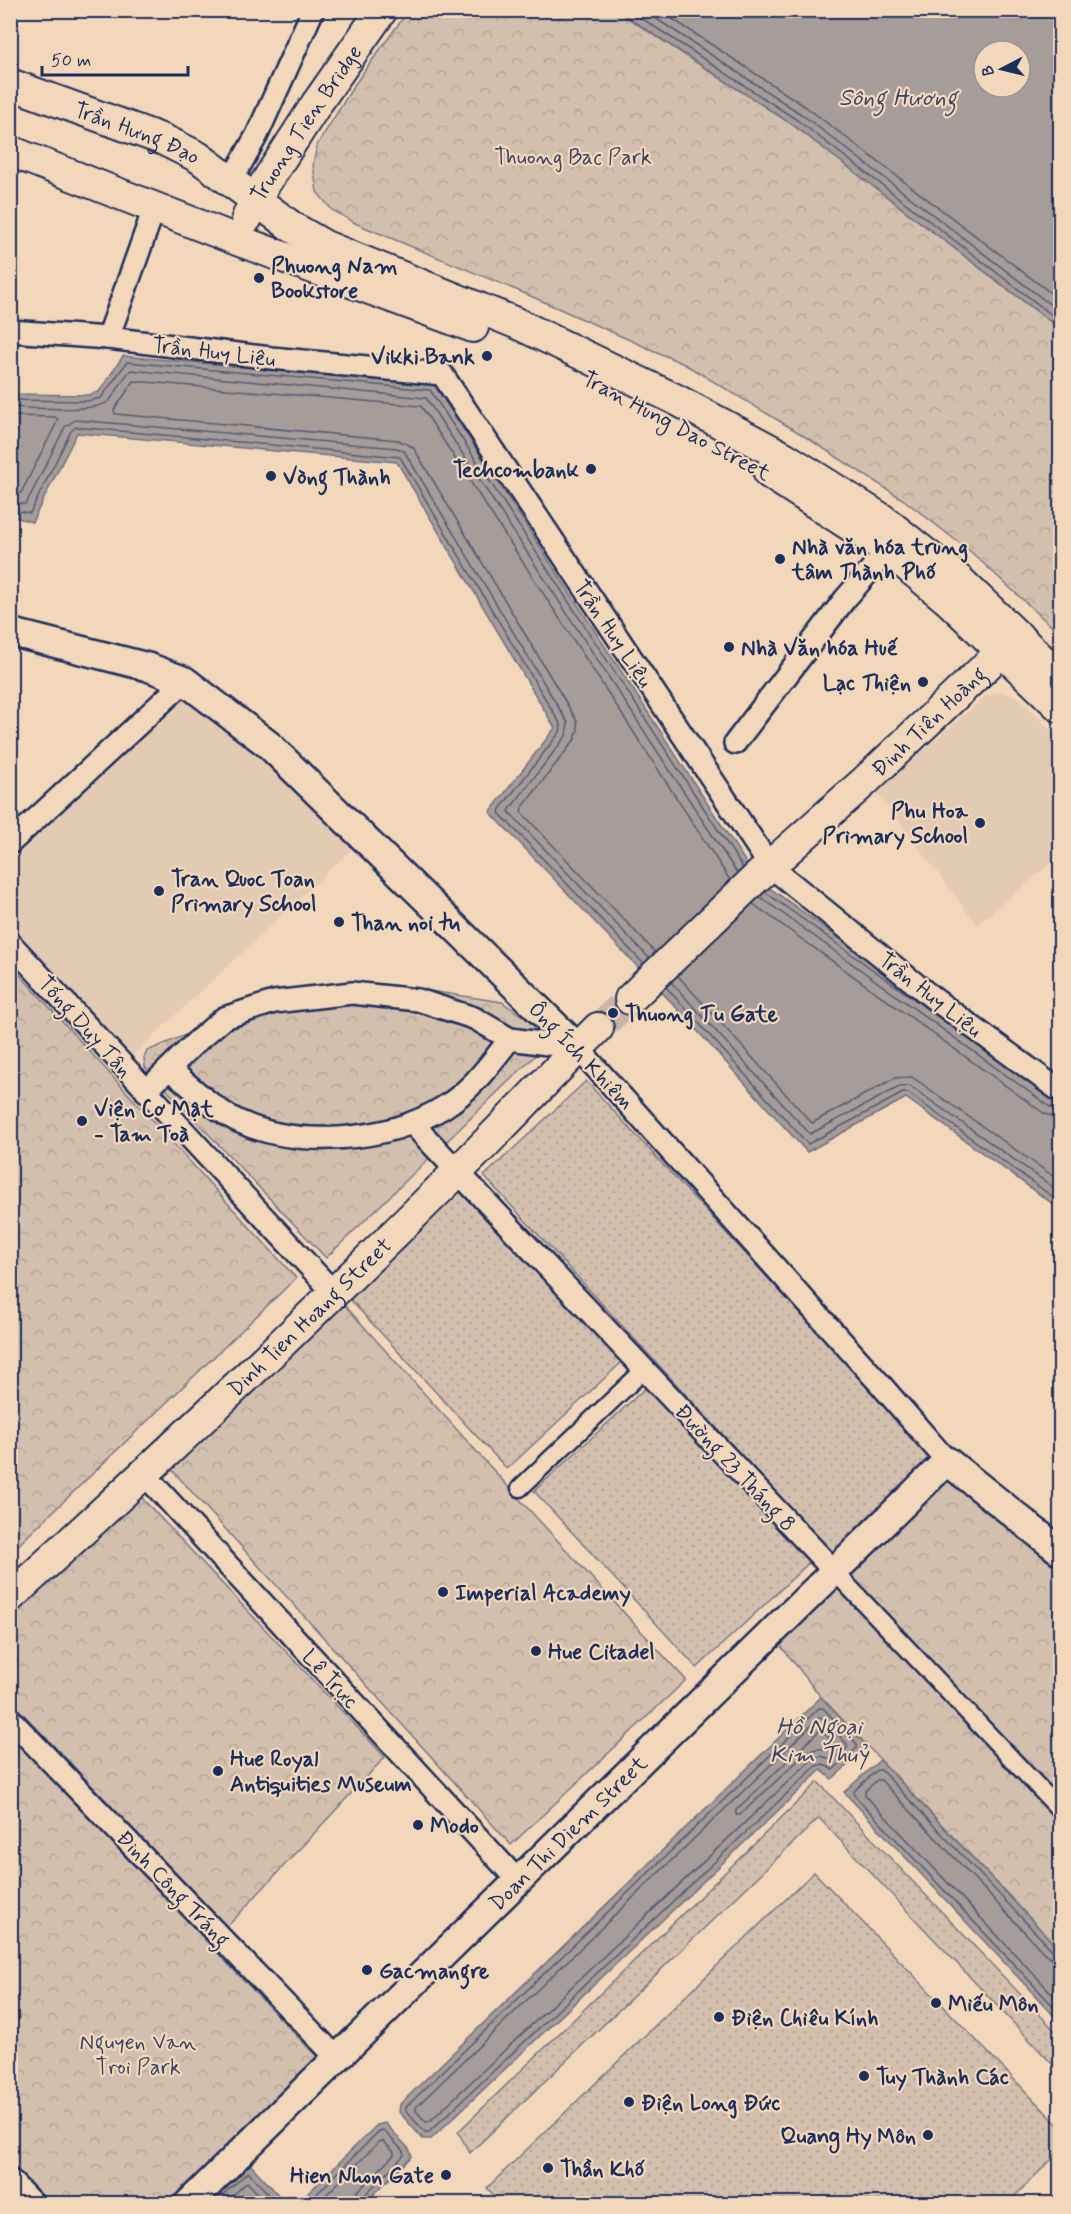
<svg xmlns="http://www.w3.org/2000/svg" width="1071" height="2214" viewBox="0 0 1071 2214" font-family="Mynerve,sans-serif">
  <defs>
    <pattern id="grass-dots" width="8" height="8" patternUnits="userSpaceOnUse" patternTransform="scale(1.5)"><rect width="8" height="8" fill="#d3bfad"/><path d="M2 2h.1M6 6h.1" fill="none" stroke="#b5a497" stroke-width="1.8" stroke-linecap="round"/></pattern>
    <pattern id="park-crowns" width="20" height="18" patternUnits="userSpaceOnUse" patternTransform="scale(1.5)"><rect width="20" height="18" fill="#d3bfad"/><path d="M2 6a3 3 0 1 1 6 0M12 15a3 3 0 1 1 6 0" fill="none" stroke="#b5a497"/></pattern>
  </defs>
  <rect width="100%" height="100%" fill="#f3d7ba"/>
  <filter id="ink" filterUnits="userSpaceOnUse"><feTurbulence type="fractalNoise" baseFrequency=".0167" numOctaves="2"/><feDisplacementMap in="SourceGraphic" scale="12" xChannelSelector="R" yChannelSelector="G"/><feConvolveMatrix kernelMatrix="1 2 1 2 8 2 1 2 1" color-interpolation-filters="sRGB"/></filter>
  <g filter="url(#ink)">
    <g fill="#e3cab3">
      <path d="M 1001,692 L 1017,696 L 1060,740 L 1060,855 L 977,925 L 876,791 L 986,696 Z"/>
      <path d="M 182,696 L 268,762 L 353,848 L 130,1058 L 11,928 L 11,855 Z"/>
    </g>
    <g fill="url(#grass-dots)" stroke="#777786" stroke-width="1.5">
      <path d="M 586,1081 L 934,1458 L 832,1553 L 484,1176 Z"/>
      <path d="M 461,1184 L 623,1361 L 507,1469 L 344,1293 Z"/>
      <path d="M 651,1383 L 813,1559 L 697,1668 L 534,1491 Z"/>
      <path d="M 818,1782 L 1060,2036 L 1060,2072 L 819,1818 L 470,2153 L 458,2132 Z"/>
      <path d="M 814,1872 L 1060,2127 L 1060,2151 L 1008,2203 L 501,2203 L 487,2188 Z"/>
    </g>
    <g fill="url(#park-crowns)" stroke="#777786" stroke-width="1.5">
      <path d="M 408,11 L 617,11 L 793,125 L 1060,329 L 1060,634 L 971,552 L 904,500 L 801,434 L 686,365 L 526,294 L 357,224 L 332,210 L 317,192 L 313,165 L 317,145 L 355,84 Z"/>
      <path d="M 10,964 L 296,1278 L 11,1552 L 10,1552 Z"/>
      <path d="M 417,989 L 502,1002 L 537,1026 L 540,1051 L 326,1258 L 145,1067 L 144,1058 L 147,1051 L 255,1006 L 387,998 Z"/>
      <path d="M 339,1299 L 523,1503 L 686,1680 L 511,1845 L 163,1460 Z"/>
      <path d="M 952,1474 L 1060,1560 L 1060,1950 L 821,1697 L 777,1641 Z"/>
      <path d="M 139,1495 L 385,1757 L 227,1927 L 11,1701 L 11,1614 Z"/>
      <path d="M 11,1737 L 317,2057 L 167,2203 L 49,2203 L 11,2163 Z"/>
    </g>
    <g fill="#a69c99" stroke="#6e7081" stroke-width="1.5" fill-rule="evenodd">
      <path d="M 618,11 L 1060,11 L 1060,329 L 793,125 ZM 984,51 L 1020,51 L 1020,87 L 984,87 Z"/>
      <path d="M 123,356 L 434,384 L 756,878 L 1060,1098 L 1060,1209 L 906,1098 L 807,1152 L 674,1005 L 490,812 L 555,728 L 397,462 L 77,433 L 32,522 L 11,516 L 11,394 L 88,395 L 99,392 Z"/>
      <path d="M 821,1697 L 868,1747 L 832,1779 L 821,1770 L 431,2139 L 423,2139 L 399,2112 L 400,2104 Z"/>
      <path d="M 880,1760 L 1060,1950 L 1060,2022 L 844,1792 Z"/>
      <path d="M 385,2123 L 409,2149 L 412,2156 L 365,2203 L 298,2203 L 377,2125 Z"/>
      <path d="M 248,2162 L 286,2203 L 205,2204 Z"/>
    </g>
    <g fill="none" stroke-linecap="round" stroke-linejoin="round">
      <g stroke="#535b76" stroke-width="1.5">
        <path d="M 629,10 L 797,120 L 1060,321"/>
        <path d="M 643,10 L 801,114 L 1060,312"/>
        <path d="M 659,10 L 806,107 L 1060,300"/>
        <path d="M 10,400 L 88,401 L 101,398 L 127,362 L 430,390 L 743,868"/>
        <path d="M 10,407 C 29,408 97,413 109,401 C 118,392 122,378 131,370 L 426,398 L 737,873"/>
        <path d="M 10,416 L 55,417 L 58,420 L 21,493 L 10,494"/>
        <path d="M 10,503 L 26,504 L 65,427 L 75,420 L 397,448 L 404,451 L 568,723 L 566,736 L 510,809 L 509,812 L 649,958"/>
        <path d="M 10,510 L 30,513 L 71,431 L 76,427 L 400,457 L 561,725 L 560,732 L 500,809 L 499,813 L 643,963"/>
        <path d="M 765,892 L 940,1018"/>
        <path d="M 760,897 L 1050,1107 L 1060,1110"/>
        <path d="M 753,904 L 1045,1114 L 1060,1119"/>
        <path d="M 655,952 L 521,812 L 522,808 L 575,739 L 578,730 L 577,721 L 413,447 L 398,440 L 115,414 L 114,410 L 134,381 L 421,406 L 730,880"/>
        <path d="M 678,976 L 812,1123 L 895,1078 L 912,1077 L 1060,1181"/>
        <path d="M 671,982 L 810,1134 L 899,1087 L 910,1086 L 1060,1192"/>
        <path d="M 666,987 L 808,1144 L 903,1093 L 908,1093 L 1060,1202"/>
        <path d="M 819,1708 L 823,1708 L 857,1744 L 857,1748 L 833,1770 L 823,1764 L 816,1766 L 429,2132 L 425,2132 L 406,2111 L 406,2107 Z"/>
        <path d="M 819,1718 L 822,1718 L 847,1744 L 847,1748 L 833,1760 L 821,1756 L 811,1760 L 430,2121 L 426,2122 L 416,2111 L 416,2107 Z"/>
        <path d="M 819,1731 L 822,1731 L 834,1743 L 834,1747 C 827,1751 817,1746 807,1752 L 740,1815 L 736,1815 L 736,1810 Z"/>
        <path d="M 1060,1954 L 1054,1952 L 881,1770 L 877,1770 L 854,1791 L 854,1795 L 1060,2013"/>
        <path d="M 1060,1962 L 1048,1957 L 881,1780 L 877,1780 L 865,1791 L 865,1795 L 1060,2002"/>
        <path d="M 213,2204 L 248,2172 L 278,2204"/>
        <path d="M 224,2204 L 247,2182 L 268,2204"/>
        <path d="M 307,2204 L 379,2131 L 383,2130 L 403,2151 L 404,2155 L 363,2197 L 361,2204"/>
        <path d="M 317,2204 L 379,2142 L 383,2141 L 394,2152 L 394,2155 L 357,2192 L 353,2204"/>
      </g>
      <path stroke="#c8b5a8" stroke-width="30" stroke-dasharray="30 15" stroke-linecap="butt" d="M 598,1028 L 630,999"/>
      <defs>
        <g id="pedestrian">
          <path d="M 520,1488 L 644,1370"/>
          <path d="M 834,1571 L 1060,1810"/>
        </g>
        <g id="minor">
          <path d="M 231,181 L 257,135 L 313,10"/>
          <path d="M 10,331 L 108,338 L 271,358 L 442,374 L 770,866 L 933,998 L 1060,1091"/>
          <path d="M 108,338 L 155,206"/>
          <path d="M 735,743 L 845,599 L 888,550"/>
          <path d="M 10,843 L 185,681"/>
          <path d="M 10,943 L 334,1293"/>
          <path d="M 169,1069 C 191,1086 212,1108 238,1121 C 297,1149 388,1142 444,1107 C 472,1090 490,1064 510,1039"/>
          <path d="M 146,1091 L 195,1043 L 224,1018 L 274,1002 L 352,993 L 418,1000 L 474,1018 L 510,1039 L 578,1048 L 881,1385 L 947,1461"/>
          <path d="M 412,1123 L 834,1571"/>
          <path d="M 145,1475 L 518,1881"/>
          <path d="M 10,1719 L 337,2058"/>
          <path d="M 10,2180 L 33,2204"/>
        </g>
        <g id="tertiary">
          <path d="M 10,632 L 148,667 L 185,681 L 269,745 L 578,1048"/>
          <path id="s1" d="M 188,2204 L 947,1461 L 1060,1551"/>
        </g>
        <g id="secondary">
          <path id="s2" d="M 10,84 L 164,140 L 198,157 L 292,227 L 325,246 L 516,323 L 675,399 L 784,457 L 882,519 L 959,580 L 1060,677"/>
          <path d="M 10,151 L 237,240 L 473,327"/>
          <path id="s3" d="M 247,218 L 255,199 L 317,103 L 382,10"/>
          <path d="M 769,473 L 888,550 L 948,600 L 1060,707"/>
          <path id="s4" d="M 630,999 L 756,878 L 864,782 L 1018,636"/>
          <path id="s5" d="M 10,1597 C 162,1459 310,1318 455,1174 C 504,1126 550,1076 598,1028"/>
        </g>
      </defs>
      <use href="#pedestrian" stroke="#1b2f5e" stroke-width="21"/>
      <use href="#minor" stroke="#1b2f5e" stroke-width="26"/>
      <use href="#tertiary" stroke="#1b2f5e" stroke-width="32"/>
      <use href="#secondary" stroke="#1b2f5e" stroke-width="34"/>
      <use href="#pedestrian" stroke="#f3d7ba" stroke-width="16"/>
      <use href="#minor" stroke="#f3d7ba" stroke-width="21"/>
      <use href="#tertiary" stroke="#f3d7ba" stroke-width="27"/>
      <use href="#secondary" stroke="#f3d7ba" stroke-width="30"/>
    </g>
  </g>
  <g fill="#1b2f5e" stroke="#f3d7ba" stroke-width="2">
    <circle cx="259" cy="278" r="6"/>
    <circle cx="487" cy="356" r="6"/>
    <circle cx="591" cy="469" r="6"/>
    <circle cx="271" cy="476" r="6"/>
    <circle cx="780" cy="559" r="6"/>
    <circle cx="729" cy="647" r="6"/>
    <circle cx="923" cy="682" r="6"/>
    <circle cx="980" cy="823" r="6"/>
    <circle cx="159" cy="891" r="6"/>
    <circle cx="339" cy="922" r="6"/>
    <circle cx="613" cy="1013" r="6"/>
    <circle cx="82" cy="1121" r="6"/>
    <circle cx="443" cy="1592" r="6"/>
    <circle cx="536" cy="1651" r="6"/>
    <circle cx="218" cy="1771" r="6"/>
    <circle cx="418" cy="1825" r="6"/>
    <circle cx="367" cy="1970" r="6"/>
    <circle cx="936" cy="2003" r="6"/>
    <circle cx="719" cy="2017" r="6"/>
    <circle cx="864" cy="2076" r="6"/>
    <circle cx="629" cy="2102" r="6"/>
    <circle cx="928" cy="2135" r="6"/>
    <circle cx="548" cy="2168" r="6"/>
    <circle cx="446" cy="2175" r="6"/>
  </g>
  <g text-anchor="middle" stroke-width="4.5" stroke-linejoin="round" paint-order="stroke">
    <g font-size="22" fill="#1b2f5e" stroke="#f3d7ba">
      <text dy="8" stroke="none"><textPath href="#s3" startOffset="112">Truong Tien Bridge</textPath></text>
      <text dy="8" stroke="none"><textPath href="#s2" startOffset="136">Trần Hưng Đạo</textPath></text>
      <text transform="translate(214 351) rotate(7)" y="8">Trần Huy Liệu</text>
      <text transform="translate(677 425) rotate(28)" y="8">Tran Hung Dao Street</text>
      <text transform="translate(614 633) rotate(56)" y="8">Trần Huy Liệu</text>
      <text dy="8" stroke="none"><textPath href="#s4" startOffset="408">Đinh Tiên Hoàng</textPath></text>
      <text transform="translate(931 994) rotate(38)" y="8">Trần Huy Liệu</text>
      <text transform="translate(86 1026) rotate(48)" y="8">Tống Duy Tân</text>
      <text transform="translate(582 1055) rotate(46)" y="8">Ông Ích Khiêm</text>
      <text dy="8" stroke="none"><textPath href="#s5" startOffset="410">Dinh Tien Hoang Street</textPath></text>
      <text transform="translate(736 1467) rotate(47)" y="8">Đường 23 Tháng 8</text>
      <text transform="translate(331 1678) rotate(47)" y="8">Lê Trực</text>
      <text dy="8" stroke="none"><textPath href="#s1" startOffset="531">Doan Thi Diem Street</textPath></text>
      <text transform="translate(174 1888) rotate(46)" y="8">Đinh Công Tráng</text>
    </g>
    <g font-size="22" fill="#37456a" stroke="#f3d7ba">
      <text x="573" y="164">Thuong Bac Park</text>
      <text x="138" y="2049">Nguyen Van<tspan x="138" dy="25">Troi Park</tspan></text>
    </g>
    <g font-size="22" font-weight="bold" fill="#1b2f5e" stroke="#f3d7ba" text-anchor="start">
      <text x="271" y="273">Phuong Nam<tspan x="271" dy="25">Bookstore</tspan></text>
      <text x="475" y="364" text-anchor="end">Vikki Bank</text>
      <text x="579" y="477" text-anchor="end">Techcombank</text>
      <text x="283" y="484">Vòng Thành</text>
      <text x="792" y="554">Nhà văn hóa trung<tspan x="792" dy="25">tâm Thành Phố</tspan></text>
      <text x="741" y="655">Nhà Văn hóa Huế</text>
      <text x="911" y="690" text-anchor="end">Lạc Thiện</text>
      <text x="968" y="818" text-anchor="end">Phu Hoa<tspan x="968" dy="25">Primary School</tspan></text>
      <text x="171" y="886">Tran Quoc Toan<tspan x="171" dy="25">Primary School</tspan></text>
      <text x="351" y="930">Than noi tu</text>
      <text x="625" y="1021">Thuong Tu Gate</text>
      <text x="94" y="1116">Viện Cơ Mật<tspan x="94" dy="25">- Tam Toà</tspan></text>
      <text x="455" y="1600">Imperial Academy</text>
      <text x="548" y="1659">Hue Citadel</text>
      <text x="230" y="1766">Hue Royal<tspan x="230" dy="25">Antiquities Museum</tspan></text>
      <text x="430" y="1833">Modo</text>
      <text x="379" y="1978">Gacmangre</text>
      <text x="948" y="2011">Miếu Môn</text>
      <text x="731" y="2025">Điện Chiêu Kính</text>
      <text x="876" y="2084">Tuy Thành Các</text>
      <text x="641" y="2110">Điện Long Đức</text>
      <text x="916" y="2143" text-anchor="end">Quang Hy Môn</text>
      <text x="560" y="2176">Thần Khố</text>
      <text x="434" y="2183" text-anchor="end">Hien Nhon Gate</text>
    </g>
    <g font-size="24" font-style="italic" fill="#37456a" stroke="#f3d7ba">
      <text x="898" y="105">Sông Hương</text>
      <text x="819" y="1734">Hồ Ngoại<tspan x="819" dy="28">Kim Thuỷ</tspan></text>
    </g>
  </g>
  <rect width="1071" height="2214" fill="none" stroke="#f3d7ba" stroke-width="36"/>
  <rect x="18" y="18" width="1035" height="2178" fill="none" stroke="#1b2f5e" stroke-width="2" filter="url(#ink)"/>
  <g transform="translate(1002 69) rotate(263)"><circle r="28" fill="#f3d7ba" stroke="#9d9495" stroke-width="1.5"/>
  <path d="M0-4.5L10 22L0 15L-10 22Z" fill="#1b2f5e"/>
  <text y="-9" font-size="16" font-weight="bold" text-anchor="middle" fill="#1b2f5e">B</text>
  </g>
  <path d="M42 66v9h146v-9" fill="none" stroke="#1b2f5e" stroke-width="3"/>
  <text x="51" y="66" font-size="18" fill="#1b2f5e" stroke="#f3d7ba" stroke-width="4.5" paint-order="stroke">50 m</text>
</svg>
